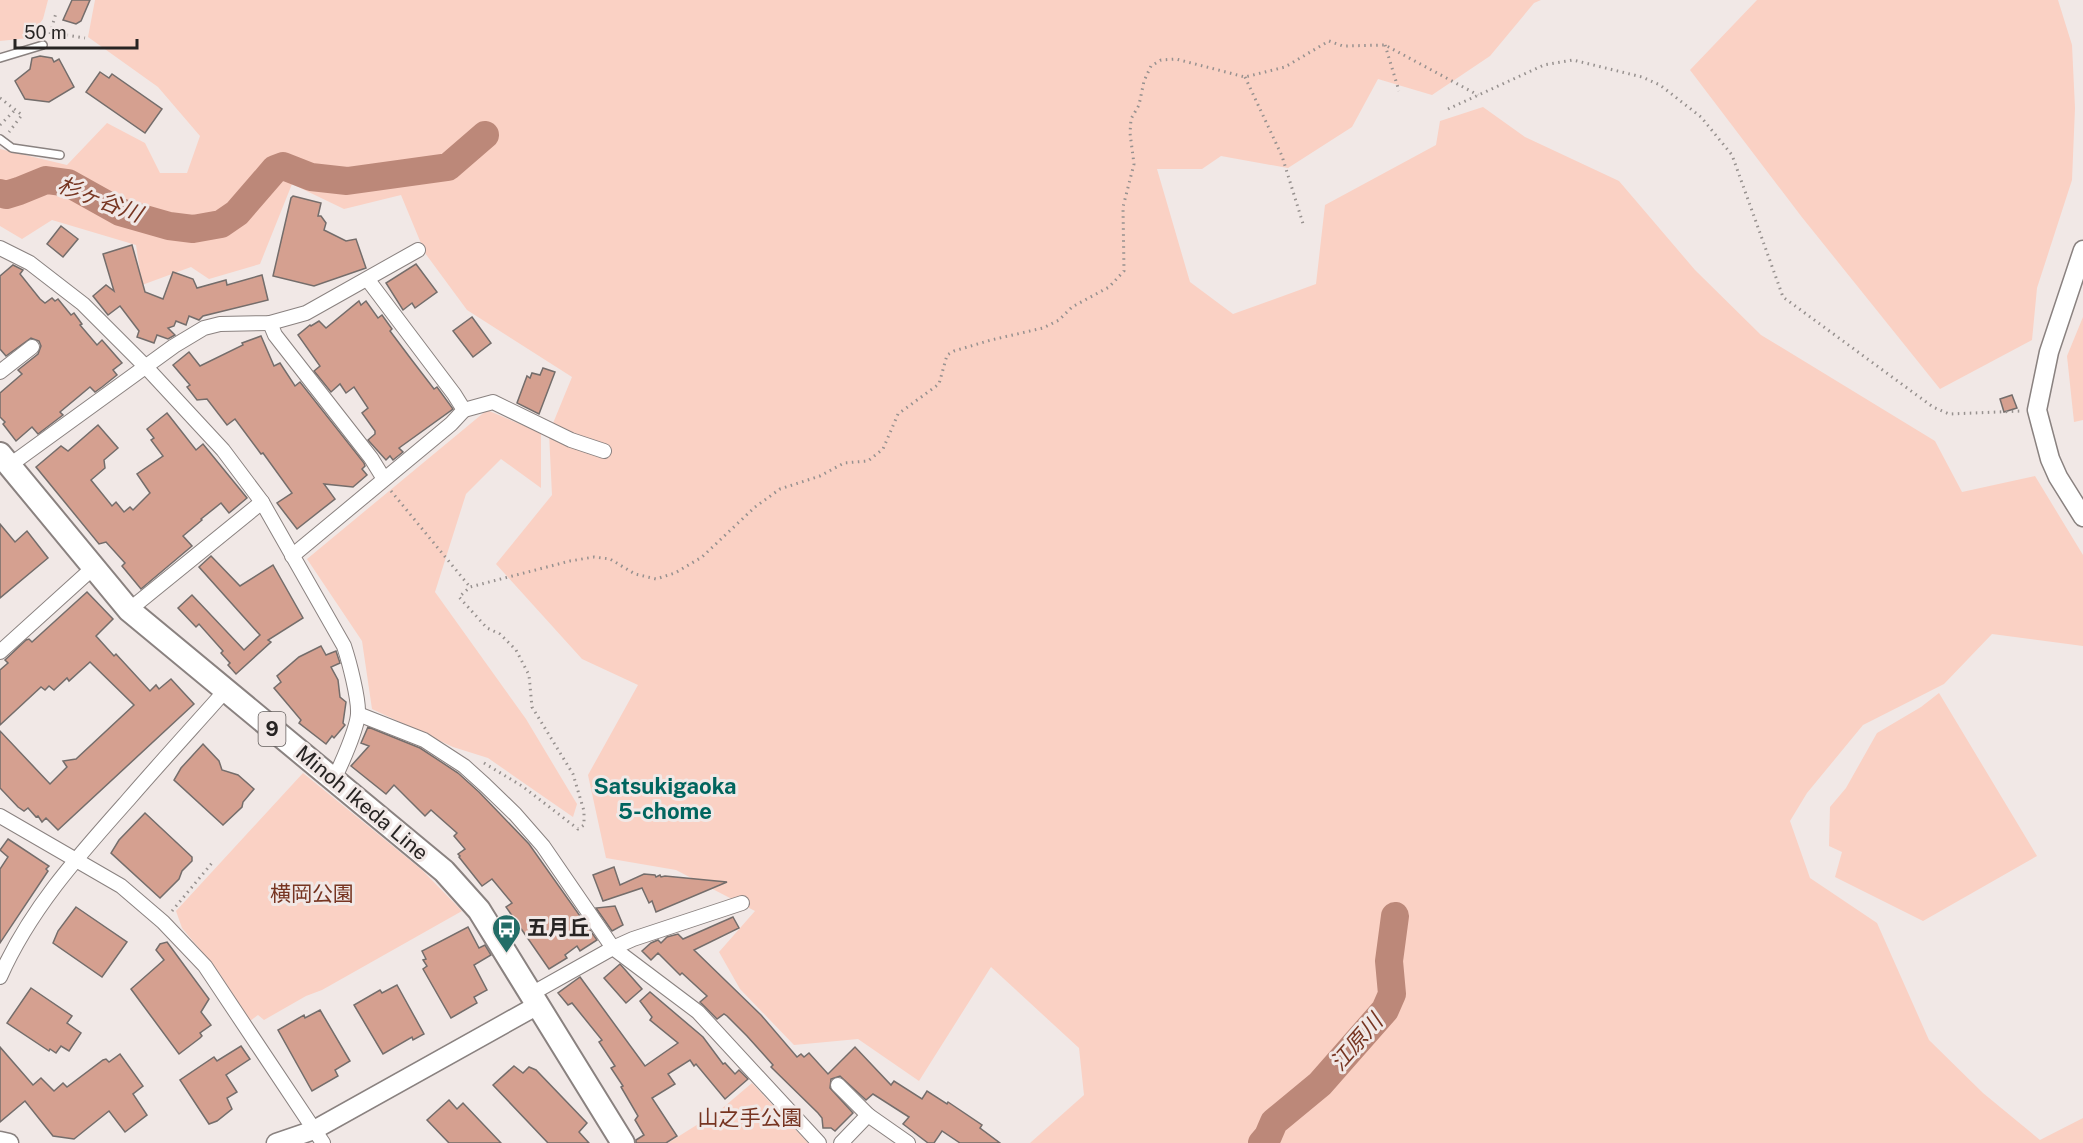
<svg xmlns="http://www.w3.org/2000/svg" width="2083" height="1143" viewBox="0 0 2083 1143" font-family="'Public Sans','Noto Sans JP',sans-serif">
  <rect width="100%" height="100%" fill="#f1e8e6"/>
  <g fill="#fad1c4">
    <path d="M 0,0 L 48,0 L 43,19 L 29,38 L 0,41 Z"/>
    <path d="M 95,0 L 1541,0 L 1534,3 L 1490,56 L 1432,95 L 1378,79 L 1352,127 L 1288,168 L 1221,156 L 1202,169 L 1157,169 L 1190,282 L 1233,314 L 1316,284 L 1325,205 L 1436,145 L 1440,121 L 1483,107 L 1525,137 L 1619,181 L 1695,270 L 1761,335 L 1935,441 L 1962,492 L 2035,476 L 2083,555 L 2083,646 L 1992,634 L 1944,684 L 1863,725 L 1807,793 L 1790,821 L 1810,878 L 1877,923 L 1929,1040 L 1983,1093 L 2040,1140 L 2083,1118 L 2083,1143 L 1030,1143 L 1084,1095 L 1079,1048 L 991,967 L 919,1081 L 858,1039 L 794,1045 L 740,989 L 719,952 L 755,911 L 676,870 L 606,858 L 588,775 L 638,685 L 582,659 L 496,564 L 552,495 L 549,433 L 572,377 L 467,310 L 425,253 L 401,195 L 344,209 L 292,184 L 260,264 L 209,279 L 191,267 L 142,285 L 136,245 L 52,220 L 22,239 L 0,226 L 0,149 L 67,165 L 107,123 L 145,143 L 160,173 L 187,173 L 200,136 L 158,87 L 88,37 Z"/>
    <path d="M 1757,0 L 2058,0 L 2072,45 L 2075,108 L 2072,180 L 2037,288 L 2032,340 L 1940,389 L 1801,216 L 1690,70 Z"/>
    <path d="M 2083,317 L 2083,420 L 2074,422 L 2067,356 Z"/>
    <path d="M 487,410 L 541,433 L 541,488 L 501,459 L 466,494 L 435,592 L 526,719 L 577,804 L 573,817 L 488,758 L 453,747 L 372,709 L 362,641 L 307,559 Z"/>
    <path d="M 1939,693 L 2037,856 L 1923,921 L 1835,877 L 1842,852 L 1829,846 L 1830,807 L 1846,788 L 1877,733 L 1921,707 Z"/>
    <path d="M 303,773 L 422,870 L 462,911 L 322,990 L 306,996 L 264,1020 L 258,1015 L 250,1021 L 218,971 L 182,928 L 176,911 Z"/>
    <path d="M 752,1083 L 808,1143 L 668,1143 L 719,1111 Z"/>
  </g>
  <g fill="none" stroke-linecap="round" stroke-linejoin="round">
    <g stroke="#bc8879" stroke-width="28">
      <path d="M 0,193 L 6,195 L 19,191 L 46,180 L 68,183 L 120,212 L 169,226 L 193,229 L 221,224 L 237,213 L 275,169 L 283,166 L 311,177 L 347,181 L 448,167 L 485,135"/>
      <path d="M 1262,1143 L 1268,1136 L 1274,1122 L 1320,1084 L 1385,1010 L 1392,994 L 1389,961 L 1395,916"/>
    </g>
  </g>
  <g fill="#d5a090" stroke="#746d6b" stroke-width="1.5">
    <path d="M 72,0 L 90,0 L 81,21 L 76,24 L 63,20 Z"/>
    <path d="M 40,56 L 52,58 L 54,62 L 59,59 L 74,87 L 49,102 L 25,99 L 15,81 L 30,69 L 32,58 Z"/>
    <path d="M 100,72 L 109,78 L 112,74 L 162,109 L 145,133 L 86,92 Z"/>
    <path d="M 293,196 L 321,203 L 318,216 L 321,216 L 326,223 L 324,230 L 346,241 L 356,239 L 366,268 L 314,286 L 273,276 L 291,198 Z"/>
    <path d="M 61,226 L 78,239 L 63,257 L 47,244 Z"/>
    <path d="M 132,245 L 145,292 L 163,299 L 173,272 L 193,279 L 197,288 L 226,280 L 227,285 L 262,275 L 268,300 L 203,316 L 199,320 L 189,316 L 186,325 L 176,321 L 174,326 L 168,328 L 175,335 L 168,339 L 157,335 L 154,343 L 137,337 L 139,331 L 120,306 L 108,315 L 93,296 L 106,285 L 114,291 L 103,254 Z"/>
    <path d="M 416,264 L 437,292 L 415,308 L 412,303 L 403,310 L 386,283 Z"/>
    <path d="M 13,265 L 23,270 L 20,274 L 40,299 L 45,303 L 52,298 L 55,301 L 58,299 L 71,315 L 74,313 L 82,324 L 80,325 L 97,345 L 102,340 L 122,363 L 113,370 L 117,375 L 102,387 L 95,392 L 90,387 L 60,412 L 63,415 L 38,434 L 32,427 L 16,441 L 3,424 L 5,422 L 0,417 L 0,393 L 22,374 L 18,370 L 38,354 L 41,346 L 39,341 L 31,338 L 6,356 L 0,349 L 0,276 Z"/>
    <path d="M 359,301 L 361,305 L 366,301 L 378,318 L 382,315 L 392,329 L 390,331 L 411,359 L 434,389 L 437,387 L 453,409 L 399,448 L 403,452 L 393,460 L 390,456 L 386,460 L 368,440 L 375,434 L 375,431 L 362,413 L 368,408 L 354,387 L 346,393 L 340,384 L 331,392 L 314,371 L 320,366 L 298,335 L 310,325 L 311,326 L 319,321 L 326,328 Z"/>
    <path d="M 472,317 L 491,343 L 473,357 L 453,331 Z"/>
    <path d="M 261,336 L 274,366 L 280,363 L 295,386 L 300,382 L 364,463 L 365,466 L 362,469 L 367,475 L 353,487 L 324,484 L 335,499 L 297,529 L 277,503 L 292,493 L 263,453 L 261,454 L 235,419 L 227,425 L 207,399 L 197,400 L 187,387 L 190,385 L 173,365 L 189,352 L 200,366 L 243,345 L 242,343 Z"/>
    <path d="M 543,368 L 555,372 L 539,414 L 517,403 L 527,376 L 530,378 L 532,373 L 540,375 Z"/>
    <path d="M 2012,395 L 2017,408 L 2004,412 L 2000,399 Z"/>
    <path d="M 167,413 L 196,450 L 203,444 L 247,498 L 229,513 L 221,503 L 201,519 L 202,520 L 183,536 L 192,546 L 141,589 L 122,566 L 125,563 L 106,542 L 99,544 L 36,467 L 61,446 L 68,451 L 98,425 L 118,448 L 104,460 L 105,468 L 91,480 L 112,506 L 116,502 L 124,512 L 130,507 L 133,510 L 150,493 L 137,474 L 163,456 L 151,440 L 154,438 L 147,429 Z"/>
    <path d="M 0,524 L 15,542 L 27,531 L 48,558 L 0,598 Z"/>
    <path d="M 211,556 L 240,586 L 273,565 L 303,618 L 268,640 L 271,642 L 236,674 L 228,665 L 230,663 L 221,653 L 223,651 L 199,624 L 196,627 L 178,608 L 192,595 L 244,650 L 260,635 L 199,567 Z"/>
    <path d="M 87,592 L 113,619 L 96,636 L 114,656 L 116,654 L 150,691 L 156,685 L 159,689 L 171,679 L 194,704 L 58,830 L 46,818 L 42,822 L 38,816 L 36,817 L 28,808 L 24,811 L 18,807 L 0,788 L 0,731 L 50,784 L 67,767 L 63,761 L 76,759 L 134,705 L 90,662 L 69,681 L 67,678 L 54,690 L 49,686 L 45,690 L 41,687 L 0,725 L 0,670 L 8,663 L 5,660 L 26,640 L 29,639 L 32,642 Z"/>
    <path d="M 321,646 L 326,655 L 336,651 L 340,663 L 331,667 L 338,680 L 340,697 L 346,702 L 343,723 L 345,725 L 334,738 L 332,736 L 326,744 L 299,723 L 301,720 L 274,688 L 281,682 L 277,676 L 299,657 Z"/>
    <path d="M 368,727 L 420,748 L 458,773 L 479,792 L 529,844 L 597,940 L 580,951 L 577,946 L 565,955 L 567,958 L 549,969 L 506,907 L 512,903 L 492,879 L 482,886 L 459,857 L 460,856 L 458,854 L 465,849 L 454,836 L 457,833 L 431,810 L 425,816 L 394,785 L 386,794 L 351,766 L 369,746 L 361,743 Z"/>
    <path d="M 203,744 L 219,761 L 222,770 L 238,775 L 254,789 L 243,802 L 242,807 L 223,825 L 174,780 L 181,768 Z"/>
    <path d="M 145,813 L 192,857 L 192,861 L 182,871 L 179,879 L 160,898 L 111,853 L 119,840 Z"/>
    <path d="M 8,839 L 49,866 L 46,869 L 48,871 L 0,943 L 0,869 L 8,857 L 0,850 Z"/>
    <path d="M 614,867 L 620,885 L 644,874 L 655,875 L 656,877 L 660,875 L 661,877 L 665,876 L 727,882 L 656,912 L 652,901 L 649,903 L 642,888 L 603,901 L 593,875 Z"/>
    <path d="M 615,906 L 623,925 L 612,931 L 596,908 Z"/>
    <path d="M 76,907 L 127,942 L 102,977 L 53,943 L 58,931 Z"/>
    <path d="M 733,917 L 739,928 L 694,950 L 761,1015 L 797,1057 L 801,1054 L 804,1057 L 809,1053 L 828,1074 L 855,1047 L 891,1085 L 894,1081 L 922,1099 L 927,1091 L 947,1104 L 948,1102 L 982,1125 L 980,1128 L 1000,1143 L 960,1143 L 942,1131 L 934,1143 L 928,1143 L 903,1124 L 909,1117 L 873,1094 L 866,1100 L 840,1076 L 831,1079 L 830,1088 L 853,1113 L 835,1131 L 831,1128 L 823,1128 L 822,1118 L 818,1113 L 771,1067 L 773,1065 L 747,1036 L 727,1016 L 724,1014 L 717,1019 L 700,1002 L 707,996 L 682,973 L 680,975 L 658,953 L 651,960 L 642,951 L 651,943 L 658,940 L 661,943 L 667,937 L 678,934 L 683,939 Z"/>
    <path d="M 468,927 L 479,948 L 485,945 L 491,955 L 474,965 L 487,990 L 474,997 L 477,1003 L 451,1018 L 423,969 L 427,966 L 423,960 L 426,959 L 422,951 Z"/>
    <path d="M 167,942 L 209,999 L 201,1012 L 211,1025 L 200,1033 L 202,1036 L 200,1038 L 179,1054 L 131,989 L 164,960 L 156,950 L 160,944 Z"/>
    <path d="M 620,964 L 642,989 L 626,1003 L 604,978 Z"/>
    <path d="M 580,977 L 645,1066 L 678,1043 L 650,1020 L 652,1017 L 640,1001 L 650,992 L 703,1037 L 723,1064 L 725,1063 L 735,1074 L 739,1070 L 748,1079 L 725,1099 L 696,1064 L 694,1066 L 690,1060 L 668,1074 L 675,1084 L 652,1098 L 677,1136 L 666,1143 L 636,1143 L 636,1140 L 644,1135 L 635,1120 L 638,1116 L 621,1087 L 623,1086 L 611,1068 L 615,1066 L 599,1042 L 602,1040 L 572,1003 L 568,1005 L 558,993 Z"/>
    <path d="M 397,985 L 424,1034 L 413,1040 L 412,1037 L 383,1054 L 354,1005 L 380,990 L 382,993 Z"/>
    <path d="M 31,988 L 72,1016 L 67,1023 L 81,1033 L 69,1051 L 61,1046 L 56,1053 L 50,1049 L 49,1051 L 7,1023 Z"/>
    <path d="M 320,1010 L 350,1061 L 335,1070 L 338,1076 L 312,1091 L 278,1030 L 304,1015 L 305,1018 Z"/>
    <path d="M 241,1046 L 250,1059 L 226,1075 L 237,1092 L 227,1098 L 232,1109 L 217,1121 L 209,1124 L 180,1080 L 214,1057 L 217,1061 Z"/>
    <path d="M 0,1047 L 33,1085 L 41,1078 L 54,1091 L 63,1083 L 67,1087 L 103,1060 L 106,1059 L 109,1062 L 120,1054 L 143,1086 L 133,1094 L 147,1115 L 125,1132 L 109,1111 L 74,1139 L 53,1136 L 25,1101 L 0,1122 Z"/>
    <path d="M 514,1066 L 523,1073 L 529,1067 L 536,1070 L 587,1123 L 579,1132 L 589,1143 L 548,1143 L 493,1085 Z"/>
    <path d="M 449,1100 L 457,1109 L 463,1103 L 501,1143 L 449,1143 L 427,1120 Z"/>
  </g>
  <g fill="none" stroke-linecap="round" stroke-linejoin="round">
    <defs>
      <g id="service">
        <path d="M 0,58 L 43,45"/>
        <path d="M 0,139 L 12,148 L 60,155"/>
      </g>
      <g id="minor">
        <path d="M 0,248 L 30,263 L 83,304 L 146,367 L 223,450 L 262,502 L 344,646 C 349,661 359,699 358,714 C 357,729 341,765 334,779"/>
        <path d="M 270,323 L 275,335 L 371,458 L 384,479"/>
        <path d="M 0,372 L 32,347"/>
        <path d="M 464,410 L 493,402 L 571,440 L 604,451"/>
        <path d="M 10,465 L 174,346 L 204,328 L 220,324 L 270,323 L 306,313 L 418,250"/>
        <path d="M 292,556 L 451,424 L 464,410 L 454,394 L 368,280"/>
        <path d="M 129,610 L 262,502"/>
        <path d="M 0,652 L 94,567"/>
        <path d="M 358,714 L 424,740 L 464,766 L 485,785 L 515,814 L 543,846 L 613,948 L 698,1012 L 819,1143"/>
        <path d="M 0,816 L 121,886 L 163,922 L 205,966 L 323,1143"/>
        <path d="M 0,977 C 30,909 79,855 128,800 C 160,763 193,727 225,691"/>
        <path d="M 531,994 L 613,948 L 633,939 L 742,903"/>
        <path d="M 838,1085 L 868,1115"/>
        <path d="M 841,1143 L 868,1115 L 908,1143"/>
      </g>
      <g id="tertiary">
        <path d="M 2083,250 L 2049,352 L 2037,410 L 2050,459 L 2058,477 L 2083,517"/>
        <path d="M 0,1141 L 9,1143"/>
        <path d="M 276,1143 L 314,1130 L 538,1005"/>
      </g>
      <path id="primary" d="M 0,454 L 129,610 L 444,871 L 479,910 L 623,1143"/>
    </defs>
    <use href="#service" stroke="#8a8280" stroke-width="10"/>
    <use href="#minor" stroke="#8a8280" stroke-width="16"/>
    <use href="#tertiary" stroke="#8a8280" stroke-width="21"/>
    <use href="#primary" stroke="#8a8280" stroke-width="26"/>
    <g stroke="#97918f" stroke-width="3" stroke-dasharray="1.5 4.5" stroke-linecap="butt">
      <path d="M 51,32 L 60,38 L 66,35 L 85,38"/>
      <path d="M 50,34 L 56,13"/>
      <path d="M 1385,45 L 1399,91"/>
      <path d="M 1245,77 L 1282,156 L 1304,227"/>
      <path d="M 0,98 L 22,115 L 9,132"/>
      <path d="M 1448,109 L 1544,65 L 1573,60 L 1642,77 L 1660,85 L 1701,117 L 1732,155 L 1783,297 L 1933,407 L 1949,414 L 2022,411"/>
      <path d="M 0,125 L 16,109"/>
      <path d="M 391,491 L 470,587"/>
      <path d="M 484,763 L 522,786 L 578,829 L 584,825 L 584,811 L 573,774 L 532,707 L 529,675 L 516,650 L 500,634 L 487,628 L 459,597 L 470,587 L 570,561 L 594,557 L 610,559 L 635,574 L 656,579 L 675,573 L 702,557 L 755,507 L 780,489 L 820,476 L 844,463 L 868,461 L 883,449 L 898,414 L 939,384 L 947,355 L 954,351 L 991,340 L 1043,328 L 1059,320 L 1072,307 L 1109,287 L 1124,271 L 1123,207 L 1134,164 L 1130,133 L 1131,119 L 1139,105 L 1144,81 L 1151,66 L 1161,60 L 1176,59 L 1245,77 L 1285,67 L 1329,41 L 1343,46 L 1385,45 L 1478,95"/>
      <path d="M 172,911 L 212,863"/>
    </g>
    <use href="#service" stroke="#fff" stroke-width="7"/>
    <use href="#minor" stroke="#fff" stroke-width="14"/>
    <use href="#tertiary" stroke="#fff" stroke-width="18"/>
    <use href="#primary" stroke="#fff" stroke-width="22"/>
  </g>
  <defs>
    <symbol id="bus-pin" viewBox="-11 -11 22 30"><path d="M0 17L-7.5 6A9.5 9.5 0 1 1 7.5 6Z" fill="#236d67" stroke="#f1e8e6"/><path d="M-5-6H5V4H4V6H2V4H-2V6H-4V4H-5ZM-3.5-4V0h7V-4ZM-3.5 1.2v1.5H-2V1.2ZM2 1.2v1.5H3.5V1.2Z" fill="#fff"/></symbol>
  </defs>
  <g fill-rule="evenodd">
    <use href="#bus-pin" x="490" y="912" width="33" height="45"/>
  </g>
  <g text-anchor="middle" stroke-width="6" stroke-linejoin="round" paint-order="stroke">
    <rect fill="#f1e8e6" stroke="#645f5e" stroke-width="1.5" x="258.5" y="712" width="27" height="34" rx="4.5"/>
    <g font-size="20" font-weight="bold" fill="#272423">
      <text x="272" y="736">9</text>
    </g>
    <g font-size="21" fill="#272423" stroke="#f1e8e6">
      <text transform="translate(362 803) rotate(40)" y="7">Minoh Ikeda Line</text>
    </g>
    <g font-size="21" fill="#763421" stroke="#f1e8e6">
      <text x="312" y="901">横岡公園</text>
      <text x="750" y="1125">山之手公園</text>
    </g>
    <g font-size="21" font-weight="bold" fill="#272423" stroke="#f1e8e6" text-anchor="start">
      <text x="527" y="935">五月丘</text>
    </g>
    <g font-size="22" font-style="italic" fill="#773521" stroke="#f1e8e6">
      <text transform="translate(100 199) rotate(21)" y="8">杉ヶ谷川</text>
      <text transform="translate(1356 1042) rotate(-49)" y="8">江原川</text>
    </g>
    <g font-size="22" font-weight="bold" fill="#00655e" stroke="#f1e8e6">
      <text x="665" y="794">Satsukigaoka<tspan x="665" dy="25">5-chome</tspan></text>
    </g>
  </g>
  <path d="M15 39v9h122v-9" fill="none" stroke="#272423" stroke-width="3"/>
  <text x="24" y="39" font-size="18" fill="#272423" stroke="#f1e8e6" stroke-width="4.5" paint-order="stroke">50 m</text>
</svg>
